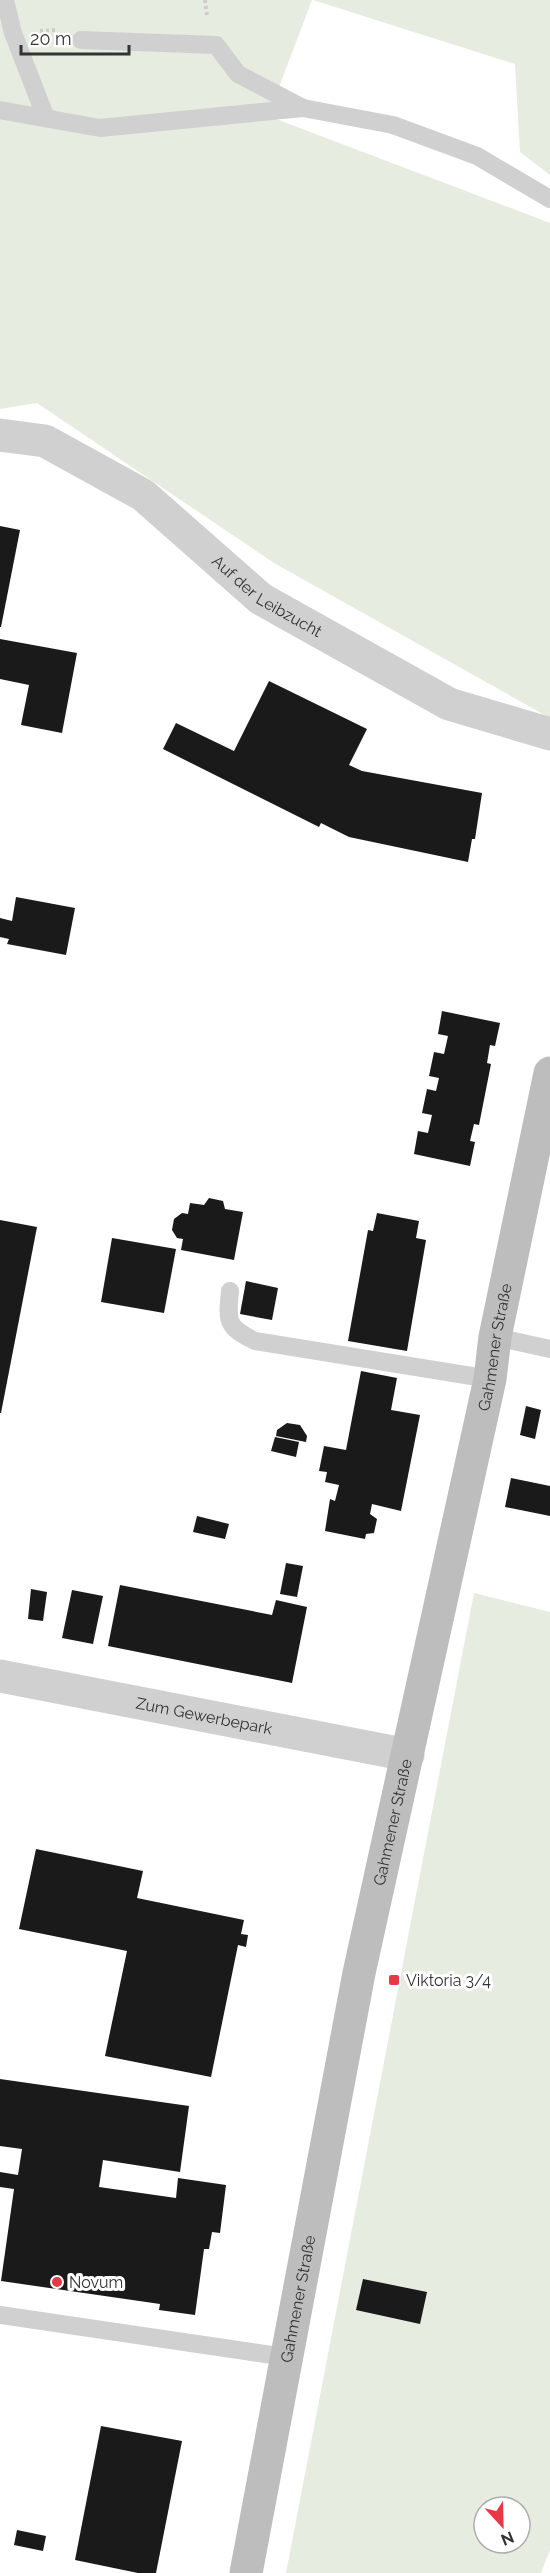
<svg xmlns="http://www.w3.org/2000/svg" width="550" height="2573" viewBox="0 0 550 2573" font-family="Raleway,sans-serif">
  <rect width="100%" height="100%" fill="#fff"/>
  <g fill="#e6ecdf" fill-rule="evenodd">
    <path d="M 0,0 L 312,0 L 268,116 L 550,223 L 550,718 L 274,563 L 37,403 L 0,409 Z"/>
    <path d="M 313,0 L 550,0 L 550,175 L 520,152 L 515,64 Z"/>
    <path d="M 474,1593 L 550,1612 L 550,2550 L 541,2573 L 286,2573 ZM 484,2507 L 520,2507 L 520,2543 L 484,2543 Z"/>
  </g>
  <g fill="#1a1a1a">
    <path d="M 0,526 L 20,530 L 1,627 L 0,627 Z"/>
    <path d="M 0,639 L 77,653 L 62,733 L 21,725 L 29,685 L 0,679 Z"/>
    <path d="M 269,681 L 367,729 L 349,765 L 362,771 L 482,793 L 475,839 L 472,839 L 468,862 L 349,837 L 321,823 L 319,827 L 163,749 L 176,723 L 234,751 Z"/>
    <path d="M 16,897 L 75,908 L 66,955 L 7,944 L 9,939 L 0,937 L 0,918 L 12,921 Z"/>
    <path d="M 442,1011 L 500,1023 L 495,1046 L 490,1045 L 487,1063 L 491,1064 L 479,1125 L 474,1124 L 470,1141 L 475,1142 L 470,1166 L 414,1154 L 418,1131 L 428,1133 L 432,1115 L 422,1113 L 427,1089 L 436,1091 L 439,1078 L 429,1076 L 434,1052 L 444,1054 L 448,1036 L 438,1034 Z"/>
    <path d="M 209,1198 L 223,1201 L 225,1209 L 243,1212 L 234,1260 L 181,1250 L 183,1239 L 177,1238 L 172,1230 L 174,1219 L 182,1213 L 188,1214 L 190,1203 L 204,1205 Z"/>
    <path d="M 377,1213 L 419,1221 L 416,1238 L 426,1240 L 407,1351 L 348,1341 L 368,1230 L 373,1231 Z"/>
    <path d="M 0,1220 L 37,1227 L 1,1413 L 0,1413 Z"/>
    <path d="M 112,1238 L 176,1249 L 164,1313 L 101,1302 Z"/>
    <path d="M 246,1281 L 278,1288 L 272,1320 L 240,1314 Z"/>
    <path d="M 361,1371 L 397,1378 L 391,1410 L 420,1415 L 401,1511 L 372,1504 L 370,1514 L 377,1519 L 374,1533 L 366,1534 L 365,1539 L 325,1531 L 330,1499 L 335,1501 L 339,1485 L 325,1482 L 327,1472 L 319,1471 L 324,1446 L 346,1450 Z"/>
    <path d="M 526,1406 L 541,1410 L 535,1439 L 520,1435 Z"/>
    <path d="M 287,1423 L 300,1425 L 307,1436 L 306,1442 L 276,1436 L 277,1430 Z"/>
    <path d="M 275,1437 L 299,1442 L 296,1457 L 271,1451 Z"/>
    <path d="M 511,1478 L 550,1486 L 550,1516 L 505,1507 Z"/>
    <path d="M 197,1516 L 229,1524 L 225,1539 L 193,1532 Z"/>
    <path d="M 286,1563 L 303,1566 L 297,1597 L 280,1594 Z"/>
    <path d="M 120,1585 L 272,1615 L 276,1600 L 307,1607 L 292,1683 L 108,1646 Z"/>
    <path d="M 31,1589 L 47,1592 L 43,1621 L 28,1619 Z"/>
    <path d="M 72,1590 L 103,1596 L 93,1644 L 62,1638 Z"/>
    <path d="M 36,1849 L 143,1871 L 137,1898 L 244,1920 L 241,1934 L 248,1935 L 246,1947 L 238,1945 L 211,2077 L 105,2056 L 127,1951 L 19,1929 Z"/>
    <path d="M 0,2079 L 189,2106 L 180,2172 L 103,2160 L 99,2187 L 176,2198 L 178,2178 L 226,2185 L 220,2233 L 212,2232 L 209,2249 L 204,2249 L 195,2315 L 159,2310 L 160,2304 L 1,2281 L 14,2189 L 0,2187 L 0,2172 L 18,2175 L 22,2149 L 0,2146 Z"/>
    <path d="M 363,2279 L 427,2292 L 420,2324 L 356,2310 Z"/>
    <path d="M 101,2426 L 182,2441 L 156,2573 L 138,2573 L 75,2560 Z"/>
    <path d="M 17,2530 L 46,2536 L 43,2551 L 14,2545 Z"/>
  </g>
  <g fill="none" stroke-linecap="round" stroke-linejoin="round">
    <g stroke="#cdcdcd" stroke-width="4" stroke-dasharray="3 3" stroke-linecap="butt">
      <path d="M 205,0 L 207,16"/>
      <path d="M 40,31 L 57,30"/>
    </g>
    <g stroke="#d0d0d0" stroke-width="18">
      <path d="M 5,0 L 13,33 L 46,118"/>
      <path d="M 81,40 L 216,45 L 238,74 L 303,108"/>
      <path d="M 0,110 L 100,128 L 303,108 L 393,125 L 477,156 L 550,199"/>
      <path d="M 230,1291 C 227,1321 226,1327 255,1341 L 490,1379"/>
      <path d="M 495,1337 L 550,1349"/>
      <path d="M 0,2315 L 286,2357"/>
    </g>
    <g stroke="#d0d0d0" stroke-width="33">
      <path id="s1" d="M 0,435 L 45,441 L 143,495 L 261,599 L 449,704 L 550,734"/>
      <path id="s2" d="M 0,1676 L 408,1755"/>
    </g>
    <path stroke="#bdbdbd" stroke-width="33" id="s3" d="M 246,2573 L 359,1973 L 490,1379 L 495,1337 L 550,1073"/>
  </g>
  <g fill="#e63946" stroke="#fff" stroke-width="2">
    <rect x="388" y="1974" width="12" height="12" rx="3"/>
    <circle cx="57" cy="2282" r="6"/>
  </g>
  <g text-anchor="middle" stroke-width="6" stroke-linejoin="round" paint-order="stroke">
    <g font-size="16" fill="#333" stroke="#fff">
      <text dy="6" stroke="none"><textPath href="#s1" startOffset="318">Auf der Leibzucht</textPath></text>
      <text dy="6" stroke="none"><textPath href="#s3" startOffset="1251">Gahmener Straße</textPath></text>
      <text dy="6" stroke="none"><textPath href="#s2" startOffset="208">Zum Gewerbepark</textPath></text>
      <text dy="6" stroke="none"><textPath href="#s3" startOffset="765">Gahmener Straße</textPath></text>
      <text dy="6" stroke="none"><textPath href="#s3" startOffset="279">Gahmener Straße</textPath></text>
    </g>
    <g font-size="16" fill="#333" stroke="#fff" text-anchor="start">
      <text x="406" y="1986">Viktoria 3/4</text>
      <text x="69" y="2288">Novum</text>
    </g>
  </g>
  <g transform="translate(502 2525) rotate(158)"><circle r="28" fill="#ffffff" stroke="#adadad" stroke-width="1.5"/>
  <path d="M0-4.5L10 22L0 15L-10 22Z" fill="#e63946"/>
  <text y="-9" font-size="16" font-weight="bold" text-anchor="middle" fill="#333333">N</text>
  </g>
  <path d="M21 45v9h108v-9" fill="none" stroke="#333333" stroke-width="3"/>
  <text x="30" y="45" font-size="18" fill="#333333" stroke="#ffffff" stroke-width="4.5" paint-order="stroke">20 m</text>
</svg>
